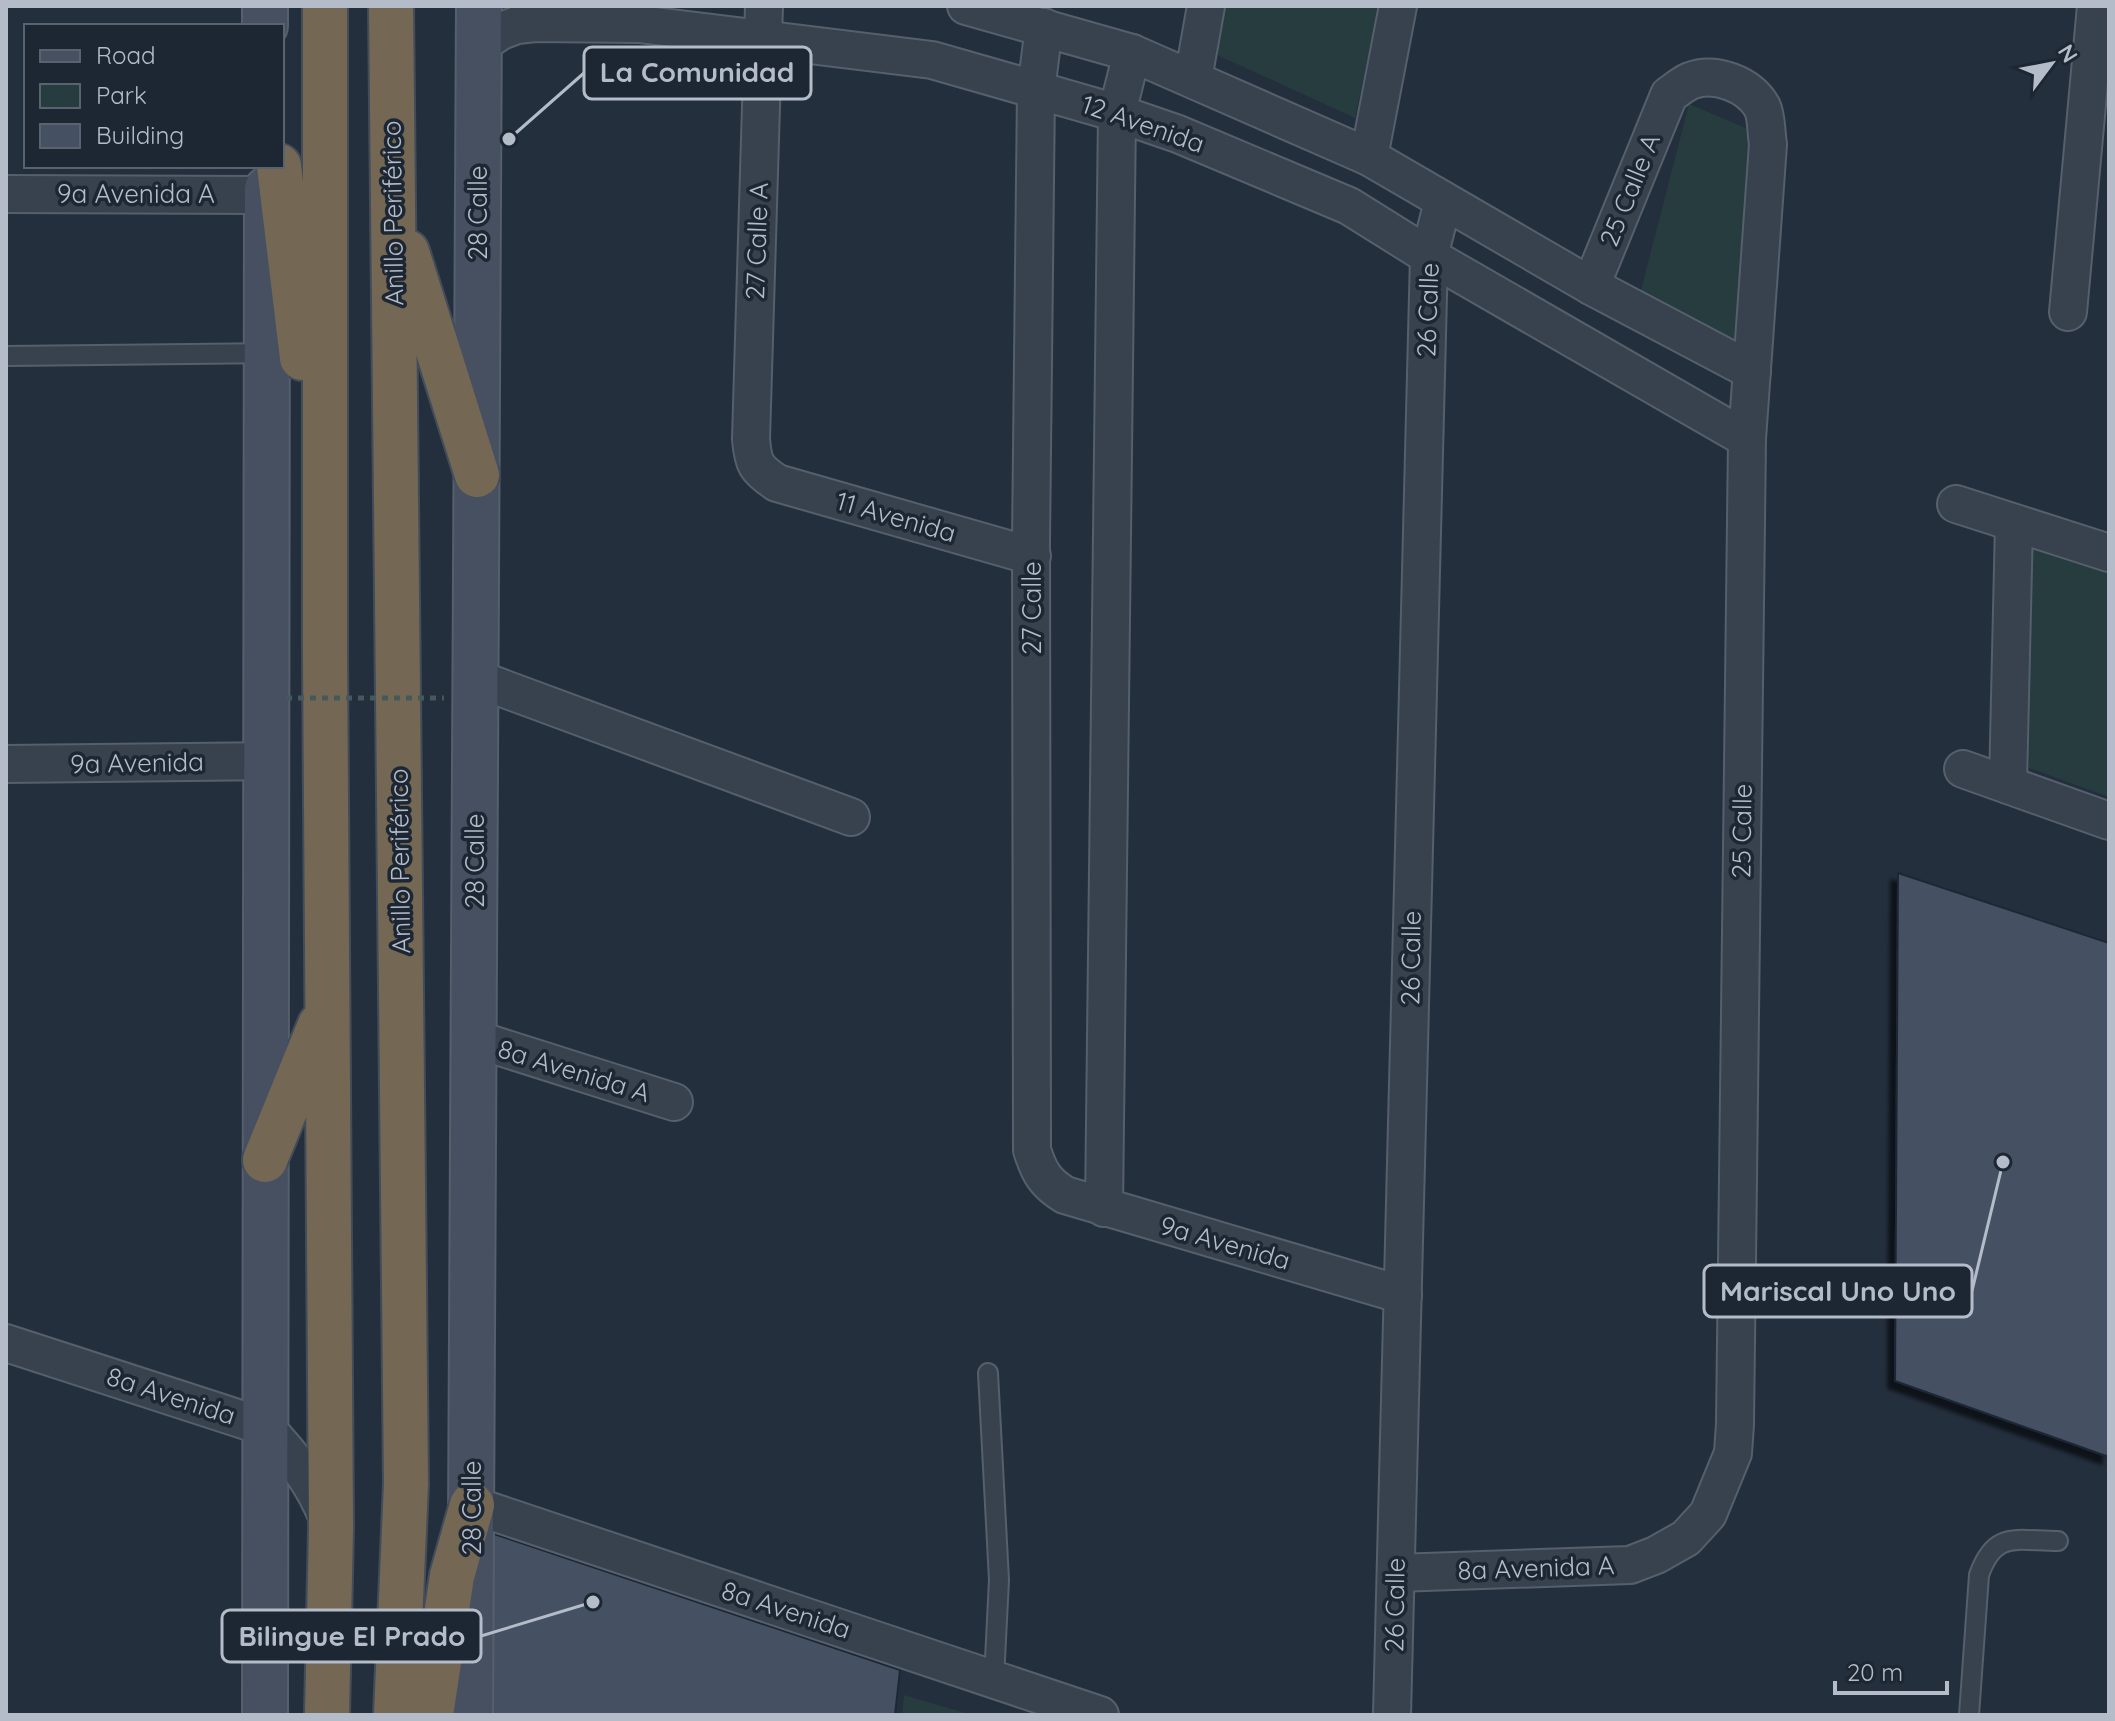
<svg xmlns="http://www.w3.org/2000/svg" width="2115" height="1721" viewBox="0 0 2115 1721" font-family="Quicksand,sans-serif">
  <defs>
    <filter id="shadow"><feDropShadow dx="-7" dy="7" stdDeviation="2" flood-color="#0009"/></filter>
  </defs>
  <rect width="100%" height="100%" fill="#242f3e"/>
  <g fill="#263c3f">
    <path d="M 1224,6 L 1379,6 L 1355,118 L 1213,53 Z"/>
    <path d="M 1689,104 L 1755,132 L 1749,367 L 1639,298 Z"/>
    <path d="M 2031,548 L 2109,573 L 2109,797 L 2029,768 Z"/>
    <path d="M 904,1695 L 972,1715 L 902,1715 Z"/>
  </g>
  <g fill="#455162" stroke="#1f2835" stroke-width="2" filter="url(#shadow)">
    <path d="M 1898,873 L 2109,943 L 2109,1457 L 1895,1381 Z"/>
    <path d="M 491,1533 L 900,1670 L 895,1715 L 493,1715 Z"/>
  </g>
  <g fill="none" stroke-linecap="round" stroke-linejoin="round">
    <defs>
      <g id="lane">
        <path d="M 6,356 L 267,353"/>
        <path d="M 988,1373 L 999,1580 L 994,1679"/>
        <path d="M 1969,1715 L 1979,1575 C 1995,1530 2016,1541 2058,1541"/>
      </g>
      <g id="street">
        <path d="M 764,6 L 751,439 C 753,464 756,469 777,483 L 1032,556"/>
        <path d="M 966,6 L 1132,53 L 1369,157 L 1591,286 L 1752,371"/>
        <path d="M 1044,27 L 1036,90 L 1031,540 L 1032,1150 C 1039,1172 1045,1183 1065,1195 L 1403,1295"/>
        <path d="M 478,46 L 501,31 L 517,25 L 535,23 L 639,24 L 932,60 L 1117,113 L 1178,134 L 1349,206 L 1429,256 L 1747,439"/>
        <path d="M 1193,79 L 1206,6"/>
        <path d="M 1369,157 L 1398,6"/>
        <path d="M 6,194 L 267,195"/>
        <path d="M 2068,312 L 2096,6"/>
        <path d="M 1956,504 L 2109,553"/>
        <path d="M 475,678 L 851,817"/>
        <path d="M 6,764 L 268,761"/>
        <path d="M 1963,769 L 2109,821"/>
        <path d="M 2008,785 L 2014,523"/>
        <path d="M 475,1039 L 674,1102"/>
        <path d="M 1104,1208 L 1117,113 L 1132,53"/>
        <path d="M 6,1343 L 265,1427 C 293,1457 315,1484 329,1522"/>
        <path d="M 472,1505 L 1100,1715"/>
        <path d="M 1396,1573 L 1630,1565 L 1656,1555 L 1686,1538 L 1708,1514 L 1733,1453 L 1735,1424 L 1747,439 L 1768,144 C 1766,134 1767,117 1762,107 C 1749,84 1714,71 1690,81 C 1683,84 1676,90 1669,95 L 1591,286"/>
        <path d="M 1392,1715 L 1429,256 L 1443,202"/>
      </g>
      <g id="secondary">
        <path d="M 265,26 L 265,6"/>
        <path d="M 265,1715 L 267,189"/>
        <path d="M 470,1715 L 479,6"/>
      </g>
      <g id="highway">
        <path d="M 325,6 L 325,653 L 331,1528 L 327,1715"/>
        <path d="M 391,6 L 406,1484 L 396,1715"/>
        <path d="M 279,166 L 302,358"/>
        <path d="M 407,252 L 477,475"/>
        <path d="M 265,1160 L 320,1025"/>
        <path d="M 431,1715 L 452,1576 L 472,1505"/>
      </g>
    </defs>
    <use href="#lane" stroke="#565f6c" stroke-width="22"/>
    <use href="#street" stroke="#565f6c" stroke-width="40"/>
    <use href="#secondary" stroke="#565f6c" stroke-width="48"/>
    <use href="#highway" stroke="#434c59" stroke-width="48"/>
    <use href="#lane" stroke="#38414e" stroke-width="18"/>
    <use href="#street" stroke="#38414e" stroke-width="36"/>
    <use href="#secondary" stroke="#465061" stroke-width="44"/>
    <use href="#highway" stroke="#746855" stroke-width="44"/>
    <path stroke="#44595c" stroke-width="5" stroke-dasharray="6 6" stroke-linecap="butt" d="M 286,698 L 444,698"/>
  </g>
  <g text-anchor="middle" stroke-width="7" stroke-linejoin="round" paint-order="stroke">
    <g font-size="26" fill="#b4bcc9" stroke="#1d2633">
      <text transform="translate(1143 124) rotate(19)" y="9">12 Avenida</text>
      <text transform="translate(1630 190) rotate(-68)" y="9">25 Calle A</text>
      <text x="136" y="203">9a Avenida A</text>
      <text transform="translate(393 213) rotate(-91)" y="9">Anillo Periférico</text>
      <text transform="translate(478 213) rotate(-90)" y="9">28 Calle</text>
      <text transform="translate(757 241) rotate(-88)" y="9">27 Calle A</text>
      <text transform="translate(1428 310) rotate(-88)" y="9">26 Calle</text>
      <text transform="translate(896 517) rotate(16)" y="9">11 Avenida</text>
      <text transform="translate(1032 608) rotate(-90)" y="9">27 Calle</text>
      <text transform="translate(137 763) rotate(-1)" y="9">9a Avenida</text>
      <text transform="translate(1742 831) rotate(-89)" y="9">25 Calle</text>
      <text transform="translate(400 861) rotate(-91)" y="9">Anillo Periférico</text>
      <text transform="translate(475 861) rotate(-90)" y="9">28 Calle</text>
      <text transform="translate(1411 958) rotate(-89)" y="9">26 Calle</text>
      <text transform="translate(574 1071) rotate(17)" y="9">8a Avenida A</text>
      <text transform="translate(1225 1243) rotate(16)" y="9">9a Avenida</text>
      <text transform="translate(171 1396) rotate(18)" y="9">8a Avenida</text>
      <text transform="translate(472 1508) rotate(-90)" y="9">28 Calle</text>
      <text transform="translate(1536 1568) rotate(-2)" y="9">8a Avenida A</text>
      <text transform="translate(1395 1605) rotate(-89)" y="9">26 Calle</text>
      <text transform="translate(786 1610) rotate(18)" y="9">8a Avenida</text>
    </g>
  </g>
  <path fill="none" stroke="#b4bcc9" stroke-width="3" d="M509 139L584 73M2003 1162L1972 1291M593 1602L481 1636"/>
  <g fill="#b4bcc9" stroke="#1d2633" stroke-width="3">
    <circle cx="509" cy="139" r="8"/>
    <circle cx="2003" cy="1162" r="8"/>
    <circle cx="593" cy="1602" r="8"/>
  </g>
  <g fill="#1d2633" stroke="#b4bcc9" stroke-width="3">
    <rect x="584" y="47" width="227" height="52" rx="8"/>
    <rect x="1704" y="1265" width="268" height="52" rx="8"/>
    <rect x="222" y="1610" width="259" height="52" rx="8"/>
  </g>
  <g font-size="28" text-anchor="middle" font-weight="bold" fill="#b4bcc9">
    <text x="697" y="82">La Comunidad</text>
    <text x="1838" y="1301">Mariscal Uno Uno</text>
    <text x="352" y="1646">Bilingue El Prado</text>
  </g>
  <rect width="2115" height="1721" fill="none" stroke="#b4bcc9" stroke-width="16"/>
  <rect x="24" y="24" width="260" height="144" fill="#1d2633" stroke="#59626f" stroke-width="2"/>
  <rect x="40" y="50" width="40" height="12" fill="#465061" stroke="#59626f" stroke-width="2"/>
  <text x="96" y="64" font-size="24" fill="#b4bcc9">Road</text>
  <rect x="40" y="84" width="40" height="24" fill="#263c3f" stroke="#59626f" stroke-width="2"/>
  <text x="96" y="104" font-size="24" fill="#b4bcc9">Park</text>
  <rect x="40" y="124" width="40" height="24" fill="#455162" stroke="#59626f" stroke-width="2"/>
  <text x="96" y="144" font-size="24" fill="#b4bcc9">Building</text>
  <g transform="translate(2051 64) rotate(58)" stroke="#1d2633" stroke-width="6" paint-order="stroke">
  <path d="M0-6L14 30L0 20L-14 30Z" fill="#b4bcc9"/>
  <text y="-12" font-size="22" font-weight="bold" text-anchor="middle" fill="#b4bcc9">N</text>
  </g>
  <path d="M1835 1681v12h112v-12" fill="none" stroke="#b4bcc9" stroke-width="4"/>
  <text x="1847" y="1681" font-size="24" fill="#b4bcc9" stroke="#1d2633" stroke-width="6" paint-order="stroke">20 m</text>
</svg>
